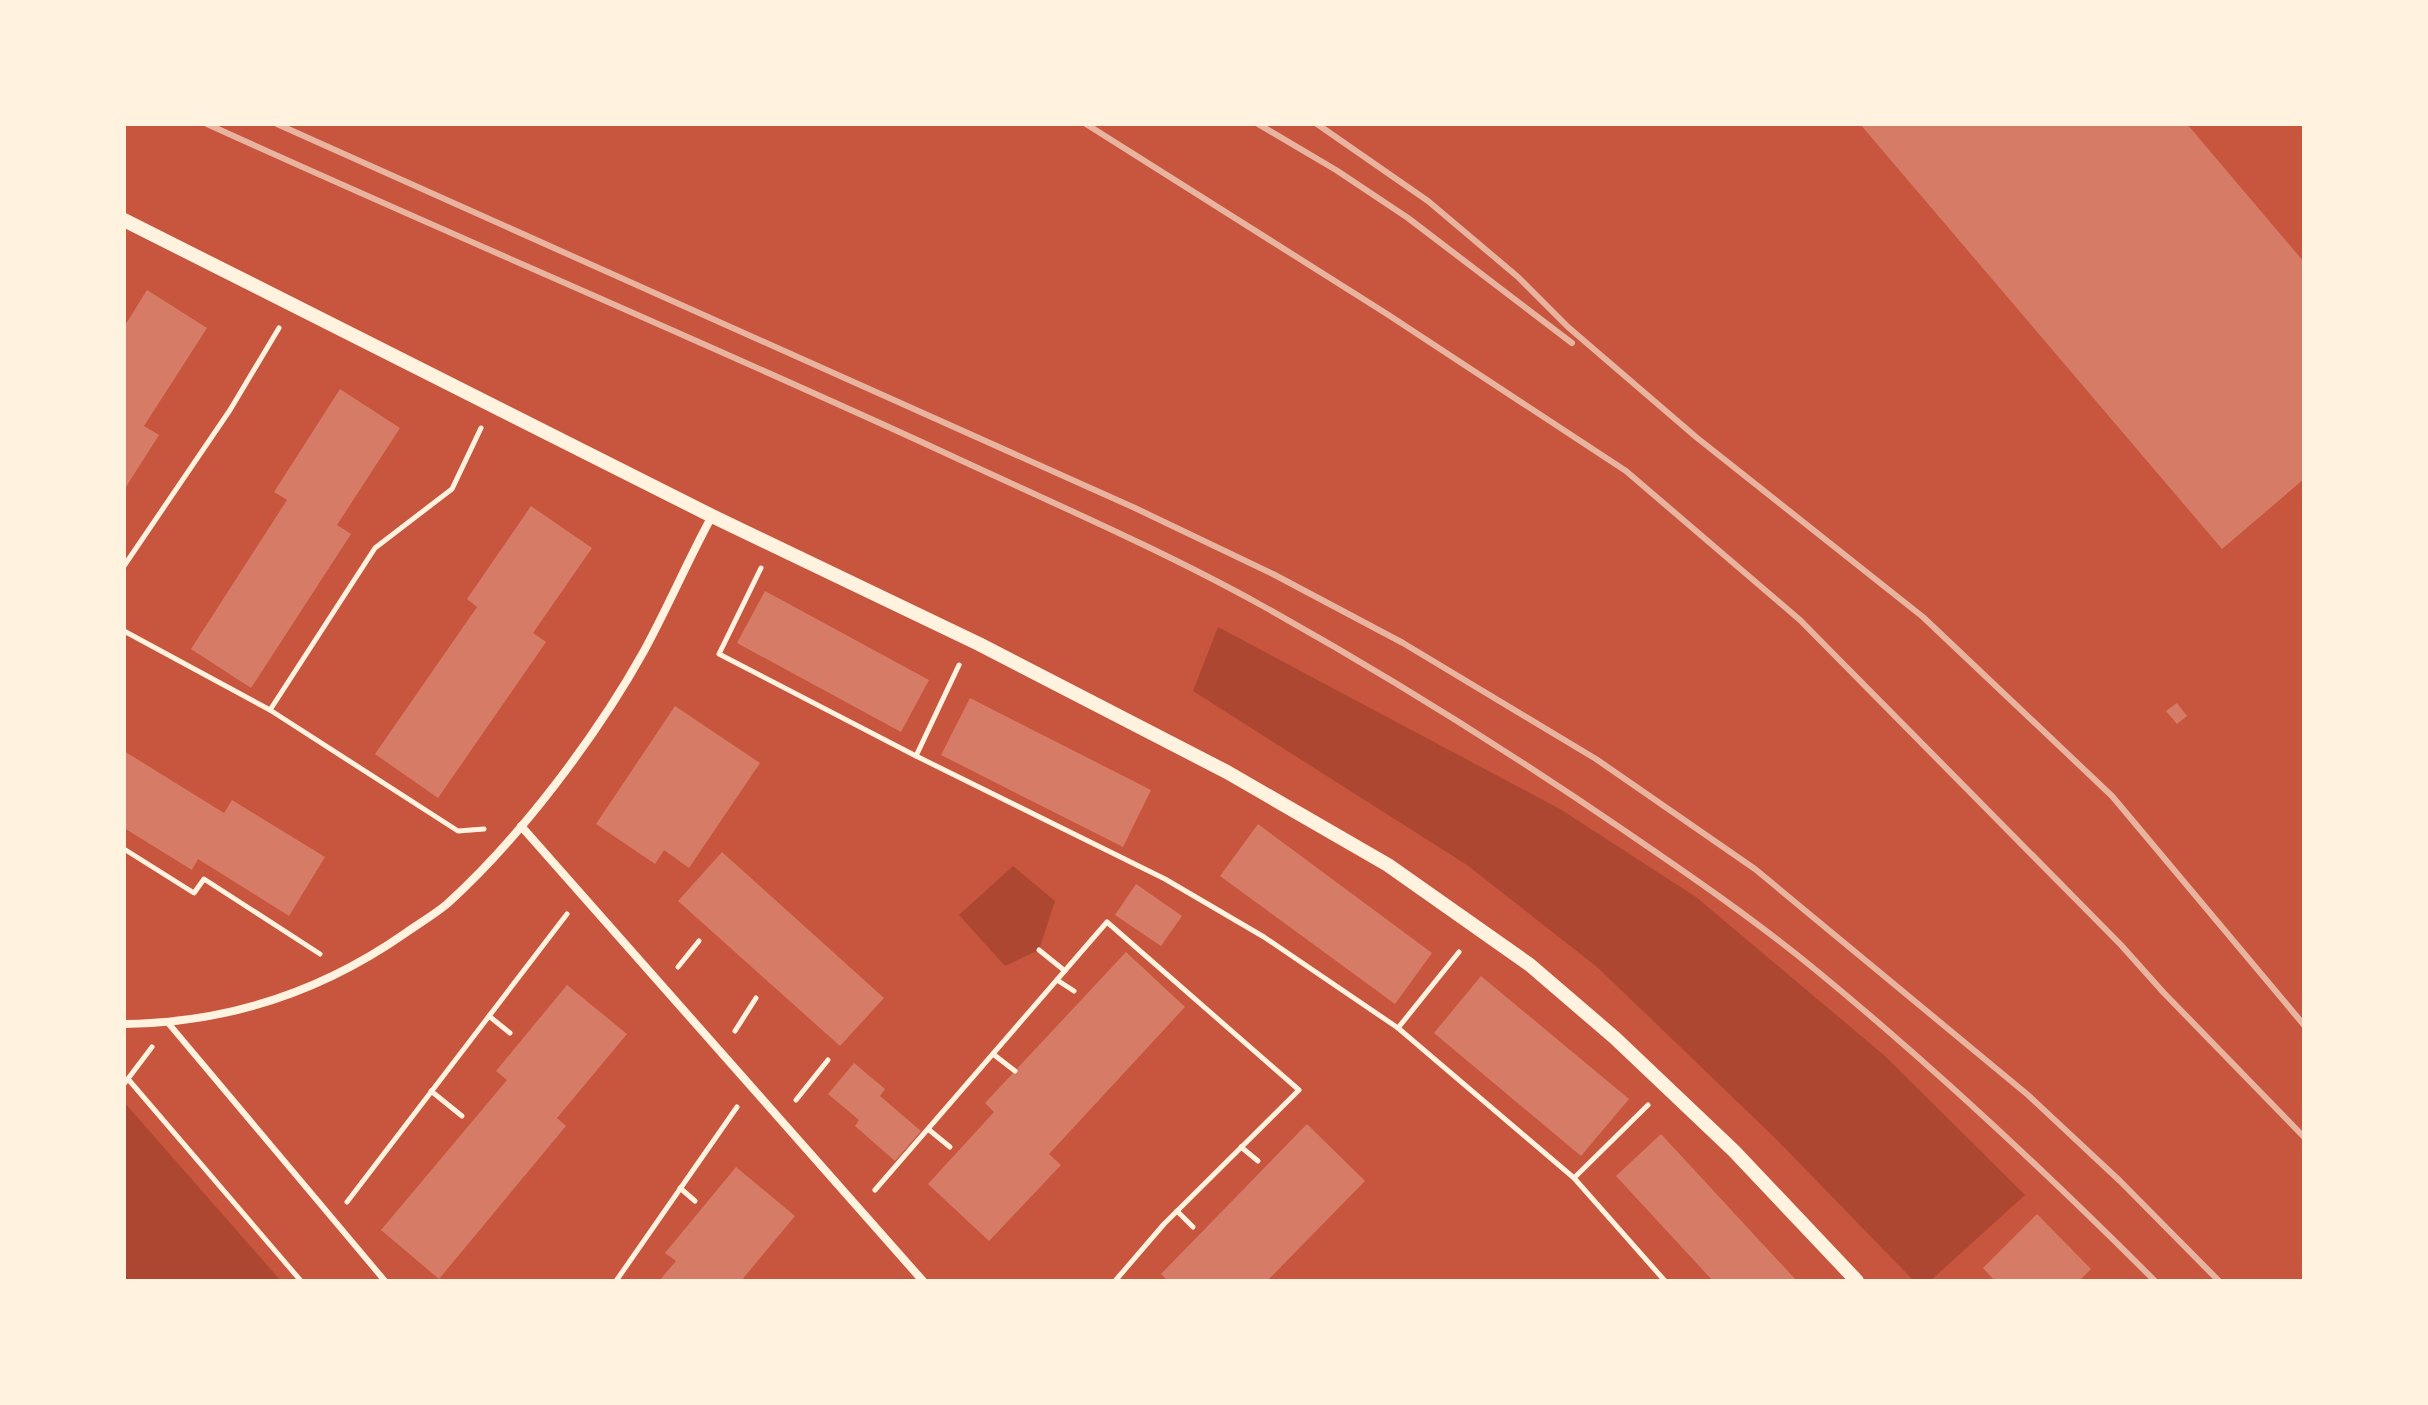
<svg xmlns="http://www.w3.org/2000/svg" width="2428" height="1405" viewBox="0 0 2428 1405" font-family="'IBM Plex Sans',sans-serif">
  <rect width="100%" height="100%" fill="#c8553d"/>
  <g fill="#ae4732">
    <path d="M 1218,627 L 1560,809 L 1696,897 L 1885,1056 L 2025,1195 L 1930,1281 L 1914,1281 L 1774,1137 L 1597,967 L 1467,865 L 1193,691 Z"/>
    <path d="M 1013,866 L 1055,901 L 1039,950 L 1005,966 L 959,915 Z"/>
    <path d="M 124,1102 L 281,1281 L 124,1281 Z"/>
  </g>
  <g fill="#d67c66">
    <path d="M 1860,124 L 2187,124 L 2304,262 L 2304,479 L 2222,549 Z"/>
    <path d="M 147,290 L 207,328 L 144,426 L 159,435 L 124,490 L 124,327 Z"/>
    <path d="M 340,389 L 400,428 L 337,525 L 351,534 L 251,688 L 191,649 L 287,500 L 274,492 Z"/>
    <path d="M 531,506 L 592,548 L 533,633 L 546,642 L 438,798 L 375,754 L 477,607 L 467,599 Z"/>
    <path d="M 765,591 L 929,680 L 901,732 L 737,643 Z"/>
    <path d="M 970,698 L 1151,790 L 1123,847 L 941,755 Z"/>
    <path d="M 2177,703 L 2187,716 L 2177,724 L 2166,711 Z"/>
    <path d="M 675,706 L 760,763 L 689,868 L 664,850 L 655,864 L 596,824 Z"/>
    <path d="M 124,751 L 224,813 L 232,800 L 325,857 L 289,916 L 198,859 L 192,870 L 124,828 Z"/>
    <path d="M 1258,824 L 1432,953 L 1395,1004 L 1220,876 Z"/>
    <path d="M 722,852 L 884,998 L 840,1046 L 678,901 Z"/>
    <path d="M 1136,884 L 1182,916 L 1161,946 L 1115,915 Z"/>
    <path d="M 1126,952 L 1185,1007 L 1049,1154 L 1061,1165 L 989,1241 L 928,1184 L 994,1112 L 985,1103 Z"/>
    <path d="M 1481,976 L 1629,1099 L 1581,1156 L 1434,1033 Z"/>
    <path d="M 567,985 L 627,1034 L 557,1118 L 566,1126 L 439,1279 L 381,1230 L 507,1080 L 496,1071 Z"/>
    <path d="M 854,1063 L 885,1089 L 880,1096 L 921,1131 L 895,1161 L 855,1126 L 859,1120 L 828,1094 Z"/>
    <path d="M 1307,1124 L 1365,1181 L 1267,1281 L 1168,1281 L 1161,1274 Z"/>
    <path d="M 1661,1134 L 1797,1281 L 1713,1281 L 1616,1176 Z"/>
    <path d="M 736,1167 L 795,1216 L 741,1281 L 659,1281 L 676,1261 L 665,1253 Z"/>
    <path d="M 2037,1214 L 2091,1269 L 2079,1281 L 1995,1281 L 1983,1268 Z"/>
  </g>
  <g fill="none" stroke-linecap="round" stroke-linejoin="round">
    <g stroke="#fff3e0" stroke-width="5">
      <path d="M 124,566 L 230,410 L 279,328"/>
      <path d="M 761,568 L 719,654 L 916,756 L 959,665"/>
      <path d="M 124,631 L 270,710 L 458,831 L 484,829"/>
      <path d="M 270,710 L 375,548 L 452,489 L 481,428"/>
      <path d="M 916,756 L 1165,879 L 1264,937 L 1398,1028 L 1459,952"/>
      <path d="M 124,849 L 194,893 L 204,879 L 320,954"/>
      <path d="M 1039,950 L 1065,971"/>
      <path d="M 678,967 L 699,941"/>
      <path d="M 1057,980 L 1074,991"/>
      <path d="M 489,1016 L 510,1033"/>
      <path d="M 1398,1028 L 1574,1178"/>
      <path d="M 735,1031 L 756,998"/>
      <path d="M 993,1054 L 1015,1071"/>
      <path d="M 128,1079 L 301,1281"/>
      <path d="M 124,1084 L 152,1047"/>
      <path d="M 431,1091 L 462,1116"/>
      <path d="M 796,1100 L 828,1060"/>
      <path d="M 1648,1105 L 1574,1178 L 1665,1281"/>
      <path d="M 928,1129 L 950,1147"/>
      <path d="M 1241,1147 L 1258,1161"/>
      <path d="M 680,1188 L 695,1201"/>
      <path d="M 875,1190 L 1107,922 L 1299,1090 L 1164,1224 L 1115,1281"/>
      <path d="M 347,1202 L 567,914"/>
      <path d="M 1177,1211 L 1193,1227"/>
      <path d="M 616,1281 L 737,1107"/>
    </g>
    <path stroke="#fff3e0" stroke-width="6" d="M 169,1024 L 385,1281"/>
    <g stroke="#fff3e0" stroke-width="8">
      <path d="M 521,826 L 923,1281"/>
      <path d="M 124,1024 C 227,1023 323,991 407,932 C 420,923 435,914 447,904 C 520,838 596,737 644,651 C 668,607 688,560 712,516"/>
    </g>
    <path stroke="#fff3e0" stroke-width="14" d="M 124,220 L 712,516 L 979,644 L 1227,772 L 1388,865 L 1530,965 L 1615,1038 L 1734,1151 L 1857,1281"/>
    <g stroke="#e9b49f" stroke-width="6">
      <path d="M 207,124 C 451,235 698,339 941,451 C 1048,501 1158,548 1261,605 C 1385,674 1505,749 1622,829 C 1688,874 1755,920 1817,971 C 1935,1068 2047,1173 2155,1281"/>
      <path d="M 277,124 L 1135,508 L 1273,574 L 1403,643 L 1596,759 L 1755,869 L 2028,1095 L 2120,1181 L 2219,1281"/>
      <path d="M 1086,124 L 1387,314 L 1626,471 L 1800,620 L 2121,945 L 2163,992 L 2304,1137"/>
      <path d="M 1258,124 L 1336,170 L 1408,218 L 1572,343"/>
      <path d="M 1317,124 L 1428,201 L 1518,277 L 1568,327 L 1696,437 L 1923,617 L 2112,796 L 2304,1025"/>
    </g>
  </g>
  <rect width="2428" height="1405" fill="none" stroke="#fff3e0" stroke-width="252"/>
</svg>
